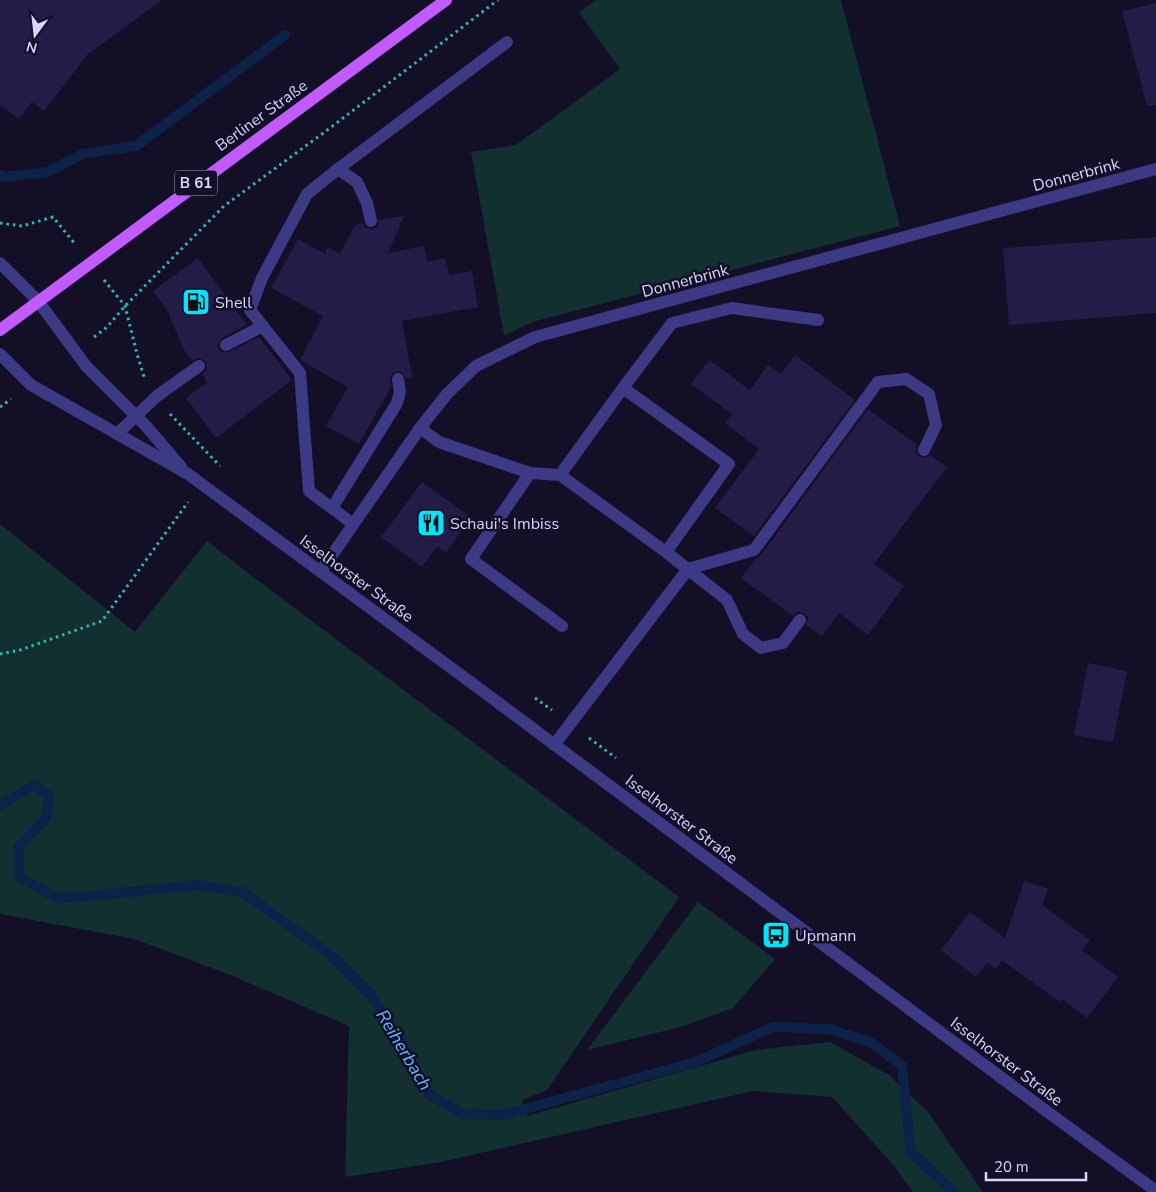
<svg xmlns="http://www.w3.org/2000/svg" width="1156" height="1192" viewBox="0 0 1156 1192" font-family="'Nunito Sans',sans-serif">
  <rect width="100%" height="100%" fill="#130f26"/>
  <g fill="#12302f">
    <path d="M 596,0 L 841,0 L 900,226 L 536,321 L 504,335 L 471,152 L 516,145 L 620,69 L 579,12 Z"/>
    <path d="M 0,524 L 135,632 L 207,541 L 252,576 L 679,897 L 547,1090 L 522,1100 L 527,1116 L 756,1050 L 830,1042 L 889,1075 L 928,1112 L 983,1192 L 913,1192 L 895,1167 L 832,1097 L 753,1091 L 441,1162 L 345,1177 L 349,1026 L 233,976 L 134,939 L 0,914 Z"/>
    <path d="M 698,902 L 775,959 L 733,1008 L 681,1027 L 587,1050 Z"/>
  </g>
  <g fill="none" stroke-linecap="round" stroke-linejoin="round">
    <g stroke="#0c2248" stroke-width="10">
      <path d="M 0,175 L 5,177 L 48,172 L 83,154 L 136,146 L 285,35"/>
      <path d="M 0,805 L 34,785 L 49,796 L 46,818 L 19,847 L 19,877 L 58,898 L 81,897 L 197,885 L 242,892 L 332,956 L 372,996 L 406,1051 L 429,1094 L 463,1114 L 503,1115 L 696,1062 L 773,1027 L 829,1029 L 872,1043 L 902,1066 L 911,1152 L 954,1192"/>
    </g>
  </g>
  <g fill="#241b47">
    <path d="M 0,0 L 162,0 L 88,54 L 44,111 L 32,102 L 19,119 L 0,105 Z"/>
    <path d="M 1156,3 L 1156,105 L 1147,106 L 1122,11 Z"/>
    <path d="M 404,216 L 388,253 L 424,246 L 427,262 L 445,258 L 449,275 L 472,271 L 478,307 L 402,321 L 412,377 L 406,378 L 400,371 L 393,373 L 390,377 L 391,387 L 359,444 L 326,426 L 348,387 L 300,360 L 323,316 L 271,288 L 298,239 L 325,254 L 328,247 L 340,254 L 355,225 L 363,223 L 365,227 L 372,229 L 377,227 L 379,220 Z"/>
    <path d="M 1156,237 L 1156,313 L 1009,325 L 1003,248 Z"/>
    <path d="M 198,258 L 247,325 L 222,338 L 218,344 L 219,349 L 222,352 L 229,352 L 259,337 L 292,380 L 216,438 L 186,398 L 207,382 L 202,374 L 207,369 L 206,362 L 199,358 L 192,361 L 184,350 L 167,310 L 153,291 Z"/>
    <path d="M 795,355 L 855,400 L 754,536 L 715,508 L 759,449 L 725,423 L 732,414 L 691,384 L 709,360 L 750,390 L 768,365 L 781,374 Z"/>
    <path d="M 868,409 L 917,445 L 916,451 L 920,457 L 925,458 L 930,455 L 947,467 L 874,564 L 904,586 L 868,635 L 839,613 L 822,636 L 806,625 L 808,617 L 804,613 L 797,612 L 793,616 L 741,578 L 756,558 L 761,555 Z"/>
    <path d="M 422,482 L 471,517 L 446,553 L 437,546 L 422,567 L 381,537 Z"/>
    <path d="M 1088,663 L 1127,671 L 1113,742 L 1074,735 Z"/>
    <path d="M 1024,881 L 1048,889 L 1042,905 L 1090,940 L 1082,950 L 1118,977 L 1087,1018 L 1062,999 L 1060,1002 L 1002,960 L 996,969 L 987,963 L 976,977 L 941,950 L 970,912 L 1005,938 Z"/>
  </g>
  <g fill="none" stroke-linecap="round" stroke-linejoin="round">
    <g stroke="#2fb8b0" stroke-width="3" stroke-dasharray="2.5 4" stroke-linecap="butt">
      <path d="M 0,223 L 22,226 L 53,217 L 75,244"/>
      <path d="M 104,280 L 125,306 L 137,354 L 144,377"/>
      <path d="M 94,337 L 107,327 L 125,306 L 224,206 L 326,131 L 498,0"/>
      <path d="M 0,407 L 11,399"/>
      <path d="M 170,414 L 220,466"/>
      <path d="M 0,654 L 20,650 L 102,621 L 188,502"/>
      <path d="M 535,698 L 552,710"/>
      <path d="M 589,738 L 616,758"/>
    </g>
    <g stroke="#3d3a85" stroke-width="12">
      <path d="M 338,169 L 357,182 L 367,203 L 371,221"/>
      <path d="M 226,345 L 263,326"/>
      <path d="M 623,388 L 672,323 L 732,308 L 818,320"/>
      <path d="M 420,428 L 439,442 L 530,473 L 560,475 L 666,552 L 727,600 L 743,634 L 761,648 L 783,643 L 800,620"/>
      <path d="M 117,434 L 157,396 L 199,366"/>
      <path d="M 530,473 L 471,559 L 562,626"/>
      <path d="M 560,475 L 623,388 L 729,464 L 666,552"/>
      <path d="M 332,508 L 397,403 L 400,392 L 398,379"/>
      <path d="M 353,524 L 309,491 L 300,373 L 250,310 L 262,278 L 307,194 L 338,169 L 507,42"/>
      <path d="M 554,745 L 688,569 L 754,550 L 878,382 L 906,379 L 929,394 L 936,425 L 924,450"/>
    </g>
    <path stroke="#3d3a85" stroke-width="12" d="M 321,571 L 420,428 L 447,394 L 476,366 L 535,337 L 1156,169"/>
    <g stroke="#3d3a85" stroke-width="12">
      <path d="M 0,263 L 38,301 L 86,366 L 146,426 L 181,467"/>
      <path d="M 0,354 L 31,385 L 188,474 L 469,681 L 1049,1113 L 1156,1191"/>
    </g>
    <path stroke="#c25bff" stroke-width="12" d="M 0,330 L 446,0"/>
  </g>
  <defs>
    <symbol id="fuel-square" viewBox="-11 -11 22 22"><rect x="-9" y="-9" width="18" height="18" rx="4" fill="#00e5ff" stroke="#130f26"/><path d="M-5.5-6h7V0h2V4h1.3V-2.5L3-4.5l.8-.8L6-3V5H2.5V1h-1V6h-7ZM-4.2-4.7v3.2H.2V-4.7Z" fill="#111"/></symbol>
    <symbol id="restaurant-square" viewBox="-11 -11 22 22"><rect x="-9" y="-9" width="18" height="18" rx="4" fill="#00e5ff" stroke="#130f26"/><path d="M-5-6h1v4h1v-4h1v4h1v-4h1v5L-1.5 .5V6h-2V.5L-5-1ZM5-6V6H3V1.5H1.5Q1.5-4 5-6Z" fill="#111"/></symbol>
    <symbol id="bus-square" viewBox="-11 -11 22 22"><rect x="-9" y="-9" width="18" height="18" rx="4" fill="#00e5ff" stroke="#130f26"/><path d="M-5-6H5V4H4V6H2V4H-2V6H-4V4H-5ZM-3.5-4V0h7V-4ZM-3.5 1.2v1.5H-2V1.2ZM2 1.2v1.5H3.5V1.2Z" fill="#111"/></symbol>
  </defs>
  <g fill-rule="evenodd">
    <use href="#fuel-square" x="180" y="286" width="32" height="32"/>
    <use href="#restaurant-square" x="415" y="507" width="32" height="32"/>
    <use href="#bus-square" x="760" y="919" width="32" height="32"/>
  </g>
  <g text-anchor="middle" stroke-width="5" stroke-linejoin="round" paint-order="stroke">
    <rect fill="#130f26" stroke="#9e99be" stroke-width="1" x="175" y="170.5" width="42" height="25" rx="4"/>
    <g font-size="15" font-weight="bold" fill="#d9d4ff">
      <text x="196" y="188">B 61</text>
    </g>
    <g font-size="16" fill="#d9d4ff" stroke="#130f26">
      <text transform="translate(261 115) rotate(-36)" y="6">Berliner Straße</text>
      <text transform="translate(1076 174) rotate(-15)" y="6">Donnerbrink</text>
      <text transform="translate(685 280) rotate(-15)" y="6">Donnerbrink</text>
      <text transform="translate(357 578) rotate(36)" y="6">Isselhorster Straße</text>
      <text transform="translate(682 819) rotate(37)" y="6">Isselhorster Straße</text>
      <text transform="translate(1007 1061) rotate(37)" y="6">Isselhorster Straße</text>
    </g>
    <g font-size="16" fill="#d9d4ff" stroke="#130f26" text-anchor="start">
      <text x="215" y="308">Shell</text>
      <text x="450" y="529">Schaui's Imbiss</text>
      <text x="795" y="941">Upmann</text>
    </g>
    <g font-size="18" font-style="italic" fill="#62b6ff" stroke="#130f26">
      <text transform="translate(404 1050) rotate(59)" y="6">Reiherbach</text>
    </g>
  </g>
  <g transform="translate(35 35) rotate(195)" stroke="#130f26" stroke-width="4" paint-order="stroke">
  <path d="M0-4L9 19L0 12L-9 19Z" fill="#d9d4ff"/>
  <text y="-8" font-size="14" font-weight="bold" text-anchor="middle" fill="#d9d4ff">N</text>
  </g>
  <path d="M986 1172v8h100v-8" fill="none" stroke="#d9d4ff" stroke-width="2.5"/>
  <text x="994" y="1172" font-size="15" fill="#d9d4ff" stroke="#130f26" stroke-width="4" paint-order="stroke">20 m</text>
</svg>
